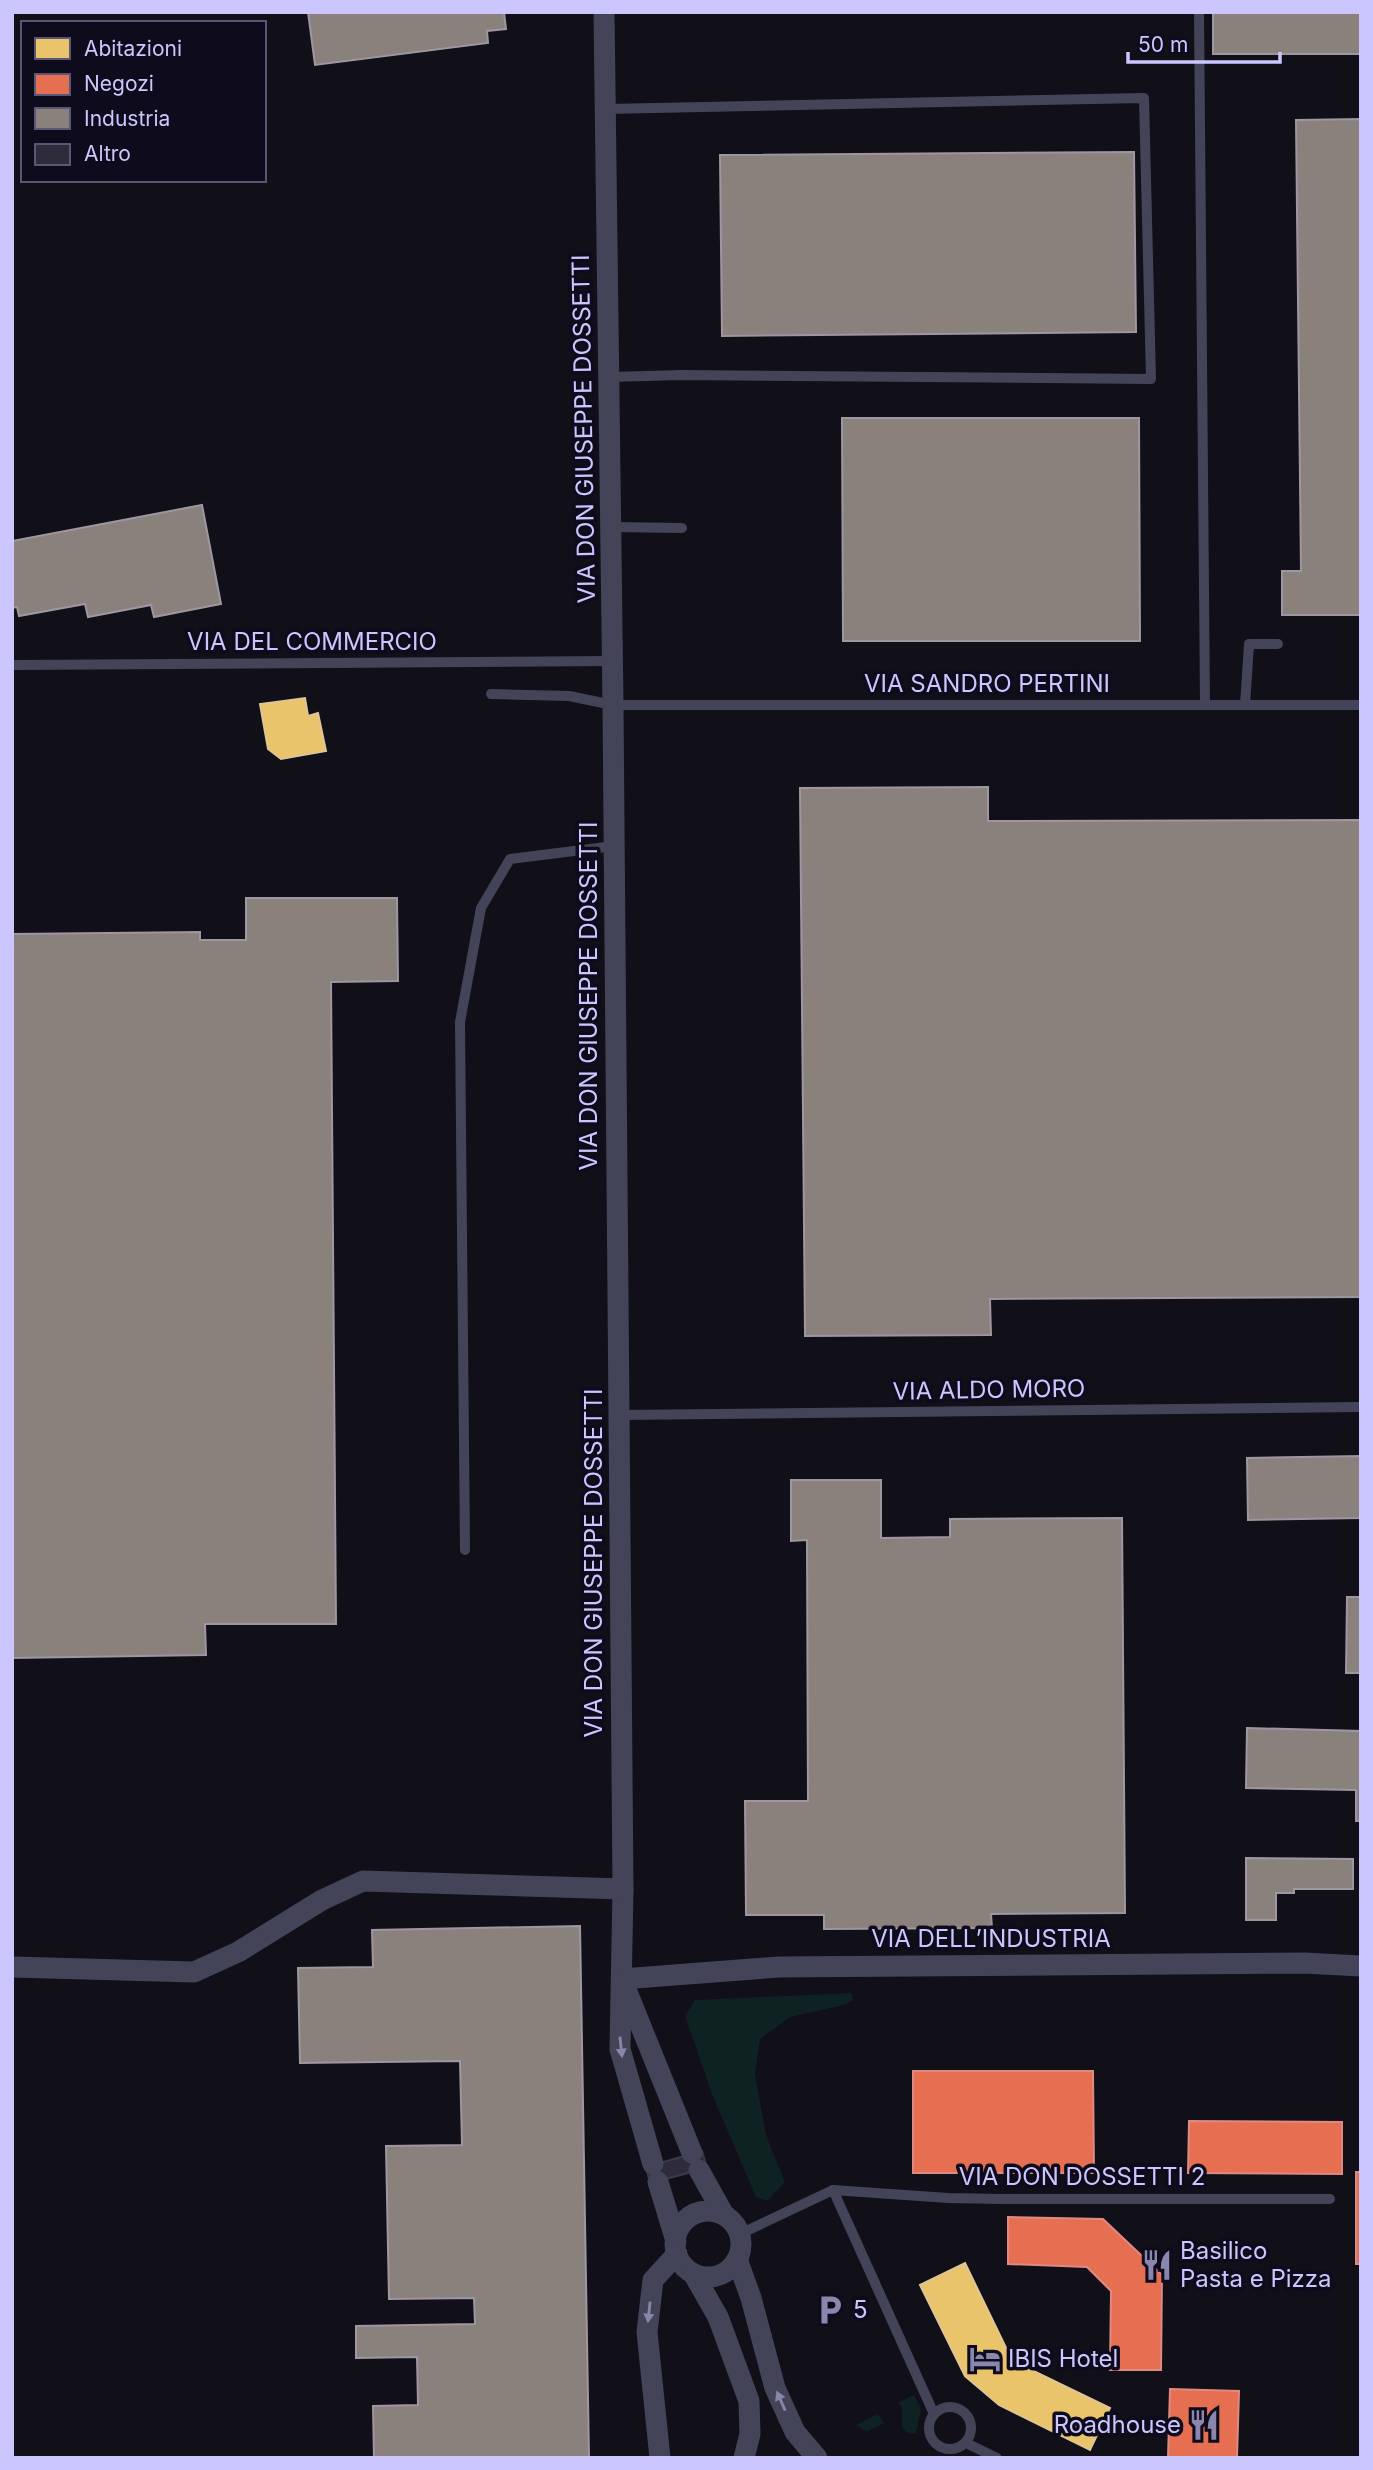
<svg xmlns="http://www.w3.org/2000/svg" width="1373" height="2470" viewBox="0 0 1373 2470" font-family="Inter,sans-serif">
  <rect width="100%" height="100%" fill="#110f18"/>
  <g fill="#0f2222">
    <path d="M 851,1993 L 853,2000 L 844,2005 L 790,2017 L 760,2039 L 755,2074 L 766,2135 L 785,2182 L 767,2201 L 756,2197 L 712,2094 L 685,2016 L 695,2000 Z"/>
    <path d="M 914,2395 L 921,2408 L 916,2434 L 906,2432 L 902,2426 L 902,2407 L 898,2403 Z"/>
    <path d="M 878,2414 L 884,2423 L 867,2432 L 856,2425 Z"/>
  </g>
  <g fill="#e9c46a" stroke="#e0c596" stroke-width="2">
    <path d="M 305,698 L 308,716 L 318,713 L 326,751 L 281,759 L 268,749 L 260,704 Z"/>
    <path d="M 965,2263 L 1009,2354 L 1019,2364 L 1110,2408 L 1090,2450 L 999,2405 L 965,2376 L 920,2285 Z"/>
  </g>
  <g fill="#e76f51" stroke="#df8985" stroke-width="2">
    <path d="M 913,2071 L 1093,2071 L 1094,2173 L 913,2173 Z"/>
    <path d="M 1189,2121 L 1342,2122 L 1342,2174 L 1188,2173 Z"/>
    <rect x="1356" y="2172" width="5" height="92"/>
    <path d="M 1008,2217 L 1103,2219 L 1162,2275 L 1161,2370 L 1110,2370 L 1111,2291 L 1087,2267 L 1008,2264 Z"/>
    <path d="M 1170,2389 L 1239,2391 L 1237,2458 L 1168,2458 Z"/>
  </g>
  <g fill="#8a817c" stroke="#9e96a3" stroke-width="2">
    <path d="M 308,12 L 504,12 L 506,29 L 487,31 L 488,43 L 315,65 Z"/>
    <rect x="1213" y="12" width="148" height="42"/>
    <path d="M 1361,119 L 1361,615 L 1282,615 L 1282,571 L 1301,571 L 1296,120 Z"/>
    <path d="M 1134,152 L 1136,332 L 722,336 L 720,155 Z"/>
    <path d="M 842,418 L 1139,418 L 1140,641 L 843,641 Z"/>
    <path d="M 202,505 L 221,604 L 154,617 L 151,605 L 88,617 L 85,604 L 19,616 L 17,607 L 12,608 L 12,541 Z"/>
    <path d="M 988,787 L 988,821 L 1361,820 L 1361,1297 L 990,1299 L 991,1335 L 805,1336 L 800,788 Z"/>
    <path d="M 246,898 L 397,898 L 398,981 L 331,982 L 336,1624 L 205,1624 L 206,1655 L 12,1658 L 12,934 L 200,932 L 200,940 L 246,940 Z"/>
    <path d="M 1361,1456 L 1361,1518 L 1248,1520 L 1247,1458 Z"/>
    <path d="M 791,1480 L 881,1480 L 881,1538 L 950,1537 L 950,1519 L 1122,1518 L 1125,1913 L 991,1914 L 992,1928 L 824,1929 L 824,1915 L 746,1915 L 745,1801 L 808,1801 L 807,1540 L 791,1541 Z"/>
    <path d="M 1347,1597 L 1361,1597 L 1361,1673 L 1346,1673 Z"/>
    <path d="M 1247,1728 L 1361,1731 L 1361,1821 L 1356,1821 L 1356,1790 L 1246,1788 Z"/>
    <path d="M 1246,1858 L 1353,1859 L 1353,1889 L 1294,1889 L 1294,1893 L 1276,1893 L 1276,1920 L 1246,1920 Z"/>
    <path d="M 580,1926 L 589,2458 L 374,2458 L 373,2406 L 418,2405 L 417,2357 L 356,2358 L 356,2326 L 475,2324 L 474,2298 L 389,2299 L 386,2146 L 462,2145 L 460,2061 L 300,2063 L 298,1968 L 373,1967 L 372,1930 Z"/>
  </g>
  <path fill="#2e2c3b" stroke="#3c394d" stroke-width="2" d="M 702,2151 L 707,2168 L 650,2183 L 646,2167 Z"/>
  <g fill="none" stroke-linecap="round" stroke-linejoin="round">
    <g stroke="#444459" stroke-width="10">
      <path d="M 1199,12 L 1205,705"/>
      <path d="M 606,109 L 1144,98 L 1151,379 L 682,375 L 609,377"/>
      <path d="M 611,527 L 682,528"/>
      <path d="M 12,665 L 613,661"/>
      <path d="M 491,694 L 569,696 L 613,705 L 1361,705"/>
      <path d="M 1245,705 L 1249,644 L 1278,644"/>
      <path d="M 619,1415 L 1361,1407"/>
      <path d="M 465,1550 L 460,1022 L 481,908 L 510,859 L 614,846"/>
      <path d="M 833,2190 L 934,2414"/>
      <path d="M 740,2234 L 833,2190 L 948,2198 L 1001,2199 L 1330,2199"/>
      <circle cx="950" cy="2428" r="21"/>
      <path d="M 966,2443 L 997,2458"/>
    </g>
    <g stroke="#444459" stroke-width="21">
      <path d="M 604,12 L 613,705 L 623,1889 L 620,2049 L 653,2164"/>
      <path d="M 12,1967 L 194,1972 L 238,1952 L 322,1900 L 363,1881 L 623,1889"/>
      <path d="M 622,1979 L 779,1967 L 1304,1963 L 1361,1966"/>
      <path d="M 625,1987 L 692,2153"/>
      <path d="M 699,2170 L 724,2215"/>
      <path d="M 658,2182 L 676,2241"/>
      <circle cx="708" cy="2244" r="33"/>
      <path d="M 737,2259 L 751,2298 L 775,2388 L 795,2432 L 817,2458"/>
      <path d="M 693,2273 L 718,2317 L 749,2401 L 750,2434 L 744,2458"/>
      <path d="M 660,2458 L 647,2332 L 653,2280 L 677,2254"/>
    </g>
  </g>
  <defs><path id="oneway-solid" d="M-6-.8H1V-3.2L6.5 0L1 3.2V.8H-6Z" transform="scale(1.75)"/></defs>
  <g fill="#8886ac">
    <use href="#oneway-solid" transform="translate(621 2047) rotate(84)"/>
    <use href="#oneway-solid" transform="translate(649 2312) rotate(96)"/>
    <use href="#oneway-solid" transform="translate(781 2401) rotate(-114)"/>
  </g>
  <defs>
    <symbol id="restaurant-bare" viewBox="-9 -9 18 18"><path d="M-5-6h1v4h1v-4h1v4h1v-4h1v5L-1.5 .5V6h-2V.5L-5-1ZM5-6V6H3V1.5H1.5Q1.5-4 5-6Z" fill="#8a87ae" stroke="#0e0b1c" stroke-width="2.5" paint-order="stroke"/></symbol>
    <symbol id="parking-bare" viewBox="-9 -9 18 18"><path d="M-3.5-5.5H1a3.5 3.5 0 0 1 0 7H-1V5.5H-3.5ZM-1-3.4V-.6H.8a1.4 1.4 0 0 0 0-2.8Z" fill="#8a87ae" stroke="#0e0b1c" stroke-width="2.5" paint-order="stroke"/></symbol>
    <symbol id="hotel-bare" viewBox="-9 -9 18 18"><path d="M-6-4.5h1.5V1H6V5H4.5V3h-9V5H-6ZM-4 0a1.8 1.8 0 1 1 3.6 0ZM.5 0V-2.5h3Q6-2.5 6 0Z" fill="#8a87ae" stroke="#0e0b1c" stroke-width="2.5" paint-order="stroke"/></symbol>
  </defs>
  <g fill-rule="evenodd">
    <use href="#restaurant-bare" x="1135" y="2243" width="44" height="44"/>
    <use href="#parking-bare" x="808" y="2288" width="44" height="44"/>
    <use href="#hotel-bare" x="963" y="2337" width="44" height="44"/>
    <use href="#restaurant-bare" x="1182" y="2403" width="44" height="44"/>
  </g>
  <g text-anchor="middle" stroke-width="7" stroke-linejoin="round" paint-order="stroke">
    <g font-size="24" fill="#cbc7fe" stroke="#0e0b1c">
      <text transform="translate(584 429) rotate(-91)" y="8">VIA DON GIUSEPPE DOSSETTI</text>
      <text x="312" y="650">VIA DEL COMMERCIO</text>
      <text x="987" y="692">VIA SANDRO PERTINI</text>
      <text transform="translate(589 996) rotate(-90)" y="8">VIA DON GIUSEPPE DOSSETTI</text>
      <text transform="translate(989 1390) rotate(-1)" y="8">VIA ALDO MORO</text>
      <text transform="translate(594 1563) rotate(-90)" y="8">VIA DON GIUSEPPE DOSSETTI</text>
      <text x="991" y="1947">VIA DELL’INDUSTRIA</text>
      <text x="1082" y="2185">VIA DON DOSSETTI 2</text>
    </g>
    <g font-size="24" fill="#cbc7fe" stroke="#0e0b1c" text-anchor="start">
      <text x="1180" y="2259">Basilico<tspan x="1180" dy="28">Pasta e Pizza</tspan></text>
      <text x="853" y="2318">5</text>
      <text x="1008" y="2367">IBIS Hotel</text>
      <text x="1181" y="2433" text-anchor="end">Roadhouse</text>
    </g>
  </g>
  <rect width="1373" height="2470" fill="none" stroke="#cbc7fe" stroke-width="28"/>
  <rect x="21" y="21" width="245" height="161" fill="#0e0b1c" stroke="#5a5676" stroke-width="2"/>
  <rect x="35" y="38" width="35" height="21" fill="#e9c46a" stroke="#5a5676" stroke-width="2"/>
  <text x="84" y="56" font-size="21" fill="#cbc7fe">Abitazioni</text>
  <rect x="35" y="74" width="35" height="21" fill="#e76f51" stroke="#5a5676" stroke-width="2"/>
  <text x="84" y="91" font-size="21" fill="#cbc7fe">Negozi</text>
  <rect x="35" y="108" width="35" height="21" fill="#8a817c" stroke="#5a5676" stroke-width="2"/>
  <text x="84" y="126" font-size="21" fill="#cbc7fe">Industria</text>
  <rect x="35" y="144" width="35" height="21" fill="#2e2c3b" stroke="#5a5676" stroke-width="2"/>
  <text x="84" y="161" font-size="21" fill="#cbc7fe">Altro</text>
  <path d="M1128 52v10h152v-10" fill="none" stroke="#cbc7fe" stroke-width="3.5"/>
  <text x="1138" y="52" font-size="21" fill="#cbc7fe" stroke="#0e0b1c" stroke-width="5" paint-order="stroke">50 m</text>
</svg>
